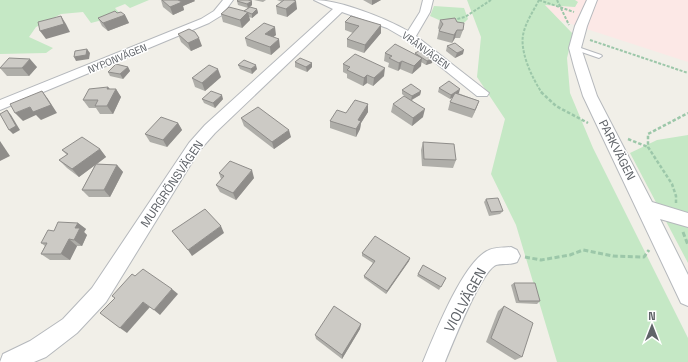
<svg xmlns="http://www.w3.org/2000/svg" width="688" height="362" viewBox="0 0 688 362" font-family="'Space Grotesk',sans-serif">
  <rect width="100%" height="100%" fill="#f1efe8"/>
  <path fill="#fce8e6" d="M 575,0 L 688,0 L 688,62 L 559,20 L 544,5 L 575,7 L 577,2 Z"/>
  <g fill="#c5e8c5">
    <path d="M 0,0 L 149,0 L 130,8 L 125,4 L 115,8 L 121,15 L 91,23 L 83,12 L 61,14 L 36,27 L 29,37 L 53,48 L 46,53 L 0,54 Z"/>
    <path d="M 467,0 L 575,0 L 578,2 L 575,7 L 545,5 L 573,34 L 567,58 L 570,93 L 593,148 L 688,338 L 688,362 L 557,362 L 516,225 L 491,174 L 505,119 L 477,77 L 481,37 Z"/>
    <path d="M 434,6 L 464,8 L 468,19 L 463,24 L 448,24 L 430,16 Z"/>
    <path d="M 688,135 L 688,263 L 630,153 L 657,140 Z"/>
  </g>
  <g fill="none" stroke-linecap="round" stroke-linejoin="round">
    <defs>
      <path id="service" d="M 575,46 L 601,55 L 602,56 L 599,58 L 573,49 L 573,47 Z"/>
      <g id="minor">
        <path d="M 223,0 L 233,0 L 222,15 L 209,23 L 0,110 L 0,100 L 201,19 L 214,11 Z"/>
        <path d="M 314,0 C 340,0 385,18 408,31 L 420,12 L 423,0 L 433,0 L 430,12 L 416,36 L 489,93 L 487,96 L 477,96 L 406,39 L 387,28 L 342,12 L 215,133 L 199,151 L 106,302 L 77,333 L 46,357 L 34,362 L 0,362 L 3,354 L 30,341 L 63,319 L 92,288 L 189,143 L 205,125 L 333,9 Z"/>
        <path d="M 587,0 L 597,0 L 587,26 L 581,48 L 597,96 L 652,202 L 688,213 L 688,227 L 660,219 L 688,275 L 688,306 L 681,303 L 583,96 L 574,67 L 569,48 L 575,26 Z"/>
        <path d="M 511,247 L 517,250 L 520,256 L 517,262 C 511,265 503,263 496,265 C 481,271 452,345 445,362 L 423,362 C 434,336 462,264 487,251 C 494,247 503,248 511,247 Z"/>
      </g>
    </defs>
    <use href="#service" stroke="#b5b8bc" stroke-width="2"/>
    <use href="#minor" stroke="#b5b8bc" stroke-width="2"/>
    <g stroke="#9cc7a9" stroke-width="2" stroke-dasharray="3 1.5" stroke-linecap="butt">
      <path d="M 539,0 C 534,10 527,20 524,31 C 518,49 532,78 542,93"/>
      <path d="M 539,0 L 574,12"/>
      <path d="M 557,0 L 569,25"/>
      <path d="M 453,20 L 465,17 L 491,0"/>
      <path d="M 590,40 L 688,73"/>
    </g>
    <g stroke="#9cc7a9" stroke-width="2.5" stroke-dasharray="3.5 2" stroke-linecap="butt">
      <path d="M 541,92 L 556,106 L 588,123"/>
      <path d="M 628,139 L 648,147"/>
      <path d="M 676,203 L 676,196 L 672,184 L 648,147 L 648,134 L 688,113"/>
    </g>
    <g stroke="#9cc7a9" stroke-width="3" stroke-dasharray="5 2.5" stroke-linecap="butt">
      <path d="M 683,232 L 688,245"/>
      <path d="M 525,257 L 541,260 L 570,255 L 583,250 L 613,256 L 644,257 L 649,250"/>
    </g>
    <use href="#service" fill="#fff" fill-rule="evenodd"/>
    <use href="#minor" fill="#fff" fill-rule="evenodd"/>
  </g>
  <g fill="#afaea9">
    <path d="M 161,0 L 194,0 L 195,1 L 183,6 L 184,10 L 173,15 L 163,7 Z"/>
    <path d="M 254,0 L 266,0 L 263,2 Z"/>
    <path d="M 277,0 L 293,0 L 297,9 L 287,17 L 277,14 L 276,6 L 282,2 Z"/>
    <path d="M 363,0 L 381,0 L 372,5 Z"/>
    <path d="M 237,1 L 252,1 L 252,5 L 250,7 L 257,9 L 258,13 L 252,18 L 249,17 L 250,20 L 242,28 L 223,22 L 221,14 L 244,11 L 248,8 L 238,5 Z"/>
    <path d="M 117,13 L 125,15 L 129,23 L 108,31 L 102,26 L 98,18 Z"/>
    <path d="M 440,20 L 463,30 L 460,38 L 455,38 L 452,43 L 437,39 L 439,30 L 438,28 Z"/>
    <path d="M 345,22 L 381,25 L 381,33 L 364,53 L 347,47 L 347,39 L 353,33 L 345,30 Z"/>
    <path d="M 178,34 L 202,46 L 191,51 L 181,42 Z"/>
    <path d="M 276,35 L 273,37 L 280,47 L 271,55 L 247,46 L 245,38 Z"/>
    <path d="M 447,46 L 463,54 L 455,58 L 446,51 Z"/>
    <path d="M 385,53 L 415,55 L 415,53 L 433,58 L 432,63 L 426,65 L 421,62 L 421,66 L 412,74 L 400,69 L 398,71 L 388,67 L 389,63 L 384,61 Z"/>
    <path d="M 295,62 L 312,63 L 312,67 L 307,72 L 295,67 Z"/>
    <path d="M 343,64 L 384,76 L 373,86 L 367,83 L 363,86 L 347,78 L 347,74 L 343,72 Z"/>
    <path d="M 238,65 L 257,69 L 252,74 L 240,69 Z"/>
    <path d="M 37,67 L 29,76 L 7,76 L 0,68 Z"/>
    <path d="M 128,67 L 130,71 L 123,79 L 110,76 L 108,72 Z"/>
    <path d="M 221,77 L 205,91 L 195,87 L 192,78 Z"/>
    <path d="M 108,87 L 110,89 L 116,89 L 121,97 L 113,114 L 100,114 L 96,108 L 89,108 L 83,100 Z"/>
    <path d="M 439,88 L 459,93 L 458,93 L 479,101 L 472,118 L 448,110 L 450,102 L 453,97 L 450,99 L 438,92 Z"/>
    <path d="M 402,90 L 421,91 L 420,95 L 412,100 L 423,117 L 412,126 L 391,112 L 393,104 L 407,98 L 402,94 Z"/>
    <path d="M 202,99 L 223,99 L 215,108 L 204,103 Z"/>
    <path d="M 368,112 L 361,123 L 360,129 L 356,137 L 330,128 L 330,121 L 346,113 Z"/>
    <path d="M 241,118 L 291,137 L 274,149 L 244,126 Z"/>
    <path d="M 178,123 L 182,130 L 167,147 L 150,142 L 145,134 Z"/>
    <path d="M 423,142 L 456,160 L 453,168 L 422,166 L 421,150 Z"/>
    <path d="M 100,149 L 106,157 L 97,164 L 117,165 L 123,172 L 110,197 L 89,197 L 82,190 L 95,165 L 79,177 L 67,168 L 59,160 L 67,155 L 62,150 Z"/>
    <path d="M 219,173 L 254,178 L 236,200 L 220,192 L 216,185 L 221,179 Z"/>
    <path d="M 486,199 L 503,211 L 500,214 L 489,216 L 484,202 Z"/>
    <path d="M 78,223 L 86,229 L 84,232 L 87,235 L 82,246 L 77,246 L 70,260 L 50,260 L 41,254 L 45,246 L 41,243 L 54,231 Z"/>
    <path d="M 362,253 L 410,258 L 409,261 L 386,294 L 364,278 L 364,276 L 373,263 L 362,256 Z"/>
    <path d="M 418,274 L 446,278 L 439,290 L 417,276 Z"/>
    <path d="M 514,283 L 540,301 L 537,304 L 516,303 L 511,285 Z"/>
    <path d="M 504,306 L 522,357 L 515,360 L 486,342 L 498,311 Z"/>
    <path d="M 361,324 L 360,329 L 342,359 L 316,339 L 315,335 Z"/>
  </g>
  <g fill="#8f8d8a">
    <path d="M 178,0 L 194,0 L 195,1 L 183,6 L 184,10 L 173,15 L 170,7 Z"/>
    <path d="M 372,0 L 381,0 L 372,5 Z"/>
    <path d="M 252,1 L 252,5 L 248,8 L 247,4 Z"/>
    <path d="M 296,1 L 297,9 L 287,17 L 286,9 Z"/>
    <path d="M 257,9 L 258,13 L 252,18 L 252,14 Z"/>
    <path d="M 248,12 L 250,20 L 242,28 L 240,20 Z"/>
    <path d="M 125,15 L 129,23 L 108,31 L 103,23 Z"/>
    <path d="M 61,16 L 66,24 L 70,32 L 46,39 L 40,31 Z"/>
    <path d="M 381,25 L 381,33 L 364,53 L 365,45 Z"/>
    <path d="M 275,27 L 276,35 L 267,42 L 265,34 Z"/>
    <path d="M 457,30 L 455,38 L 452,43 L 454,35 Z"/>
    <path d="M 199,38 L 202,46 L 191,51 L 188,43 Z"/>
    <path d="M 279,39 L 280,47 L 271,55 L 270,47 Z"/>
    <path d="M 87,49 L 90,53 L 89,59 L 76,61 L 74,57 Z"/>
    <path d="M 464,50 L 463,54 L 455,58 L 457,53 Z"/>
    <path d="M 422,58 L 421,66 L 412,74 L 414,66 Z"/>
    <path d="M 433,58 L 432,63 L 426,65 L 427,61 Z"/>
    <path d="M 30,59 L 37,67 L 29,76 L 22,68 Z"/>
    <path d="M 402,61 L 400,69 L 398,71 L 399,63 Z"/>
    <path d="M 312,63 L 312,67 L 307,72 L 306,67 Z"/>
    <path d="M 256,65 L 257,69 L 252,74 L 251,69 Z"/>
    <path d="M 128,67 L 130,71 L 123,79 L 120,74 Z"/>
    <path d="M 385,68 L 384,76 L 373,86 L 374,78 Z"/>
    <path d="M 218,69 L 221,77 L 205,91 L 202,83 Z"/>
    <path d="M 367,75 L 367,83 L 363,86 L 364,78 Z"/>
    <path d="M 108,87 L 113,94 L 116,89 L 121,97 L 113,114 L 107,106 L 107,89 Z"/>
    <path d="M 460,89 L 459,93 L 450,99 L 451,95 Z"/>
    <path d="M 42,91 L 48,99 L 57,113 L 41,120 L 36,115 L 23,121 L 15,113 L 30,107 Z"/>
    <path d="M 421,91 L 420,95 L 411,100 L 412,96 Z"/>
    <path d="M 222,95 L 223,99 L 215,108 L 213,103 Z"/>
    <path d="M 479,101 L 476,109 L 472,118 L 475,110 Z"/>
    <path d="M 368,104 L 368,112 L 361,123 L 360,129 L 356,137 L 356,129 L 358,120 Z"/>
    <path d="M 425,109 L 423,117 L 412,126 L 413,118 Z"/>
    <path d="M 7,110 L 11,115 L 20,130 L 13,134 L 9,130 Z"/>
    <path d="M 178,123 L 182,130 L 167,147 L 163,140 Z"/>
    <path d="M 289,130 L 291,137 L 274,149 L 272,142 Z"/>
    <path d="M 0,141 L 10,156 L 0,161 Z"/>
    <path d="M 100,149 L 106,157 L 79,177 L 72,169 Z"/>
    <path d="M 117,165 L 123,172 L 110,197 L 104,190 Z"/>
    <path d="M 252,170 L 254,178 L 236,200 L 233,193 Z"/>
    <path d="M 78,223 L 86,229 L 84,232 L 87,235 L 82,246 L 74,240 L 75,228 Z"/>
    <path d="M 221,226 L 224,233 L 192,256 L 188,250 Z"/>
    <path d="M 69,239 L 77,246 L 70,260 L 61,254 Z"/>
    <path d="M 410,258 L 409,261 L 386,294 L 387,291 Z"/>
    <path d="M 172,289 L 178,294 L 160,315 L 154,310 Z"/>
    <path d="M 143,302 L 150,307 L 127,333 L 120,328 Z"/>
    <path d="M 361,324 L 360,329 L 342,359 L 342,355 Z"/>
  </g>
  <g fill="#cccac5" stroke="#8f8d8a">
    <path d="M 162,0 L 178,0 L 182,2 L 170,7 Z"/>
    <path d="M 238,0 L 248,0 L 252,1 L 247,4 L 237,1 Z"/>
    <path d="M 284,0 L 293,0 L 296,1 L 286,9 L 276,6 Z"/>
    <path d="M 229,7 L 248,12 L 240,20 L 221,14 Z"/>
    <path d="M 250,7 L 257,9 L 252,14 L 244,11 Z"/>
    <path d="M 115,11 L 117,13 L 121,12 L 125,15 L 103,23 L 98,18 Z"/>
    <path d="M 61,16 L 64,24 L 40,31 L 38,22 Z"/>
    <path d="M 351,16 L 381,25 L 365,45 L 347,39 L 359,26 L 345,22 Z"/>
    <path d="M 455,18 L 457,22 L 464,23 L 463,30 L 457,30 L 454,35 L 439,31 L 443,24 L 440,20 Z"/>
    <path d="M 264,23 L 275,27 L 265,34 L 279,39 L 270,47 L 245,38 Z"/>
    <path d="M 189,29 L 195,32 L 199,38 L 188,43 L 178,34 Z"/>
    <path d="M 455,43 L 464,50 L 457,53 L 447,46 Z"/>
    <path d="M 395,44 L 422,58 L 414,66 L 402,61 L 399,63 L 389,58 L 392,56 L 385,53 Z"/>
    <path d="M 87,49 L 86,55 L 74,57 L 75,51 Z"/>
    <path d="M 421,50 L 433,58 L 427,61 L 415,53 Z"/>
    <path d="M 355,54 L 385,68 L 374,78 L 367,75 L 364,78 L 347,70 L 350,67 L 343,64 Z"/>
    <path d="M 9,58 L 30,59 L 22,68 L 0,68 Z"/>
    <path d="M 300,58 L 312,63 L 306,67 L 295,62 Z"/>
    <path d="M 244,60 L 256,65 L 251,69 L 238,65 Z"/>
    <path d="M 116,64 L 128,67 L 120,74 L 108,72 Z"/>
    <path d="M 209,65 L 218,69 L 202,83 L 192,78 Z"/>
    <path d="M 449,81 L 460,89 L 451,95 L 439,88 Z"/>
    <path d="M 411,84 L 421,91 L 412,96 L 402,90 Z"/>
    <path d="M 108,87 L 107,89 L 116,89 L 107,106 L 95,106 L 98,100 L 83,100 L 89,89 Z"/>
    <path d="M 42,91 L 51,105 L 33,112 L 30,107 L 15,113 L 10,104 Z"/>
    <path d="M 211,91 L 222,95 L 213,103 L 202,99 Z"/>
    <path d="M 455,93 L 479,101 L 475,110 L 450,102 Z"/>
    <path d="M 404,96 L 425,109 L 413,118 L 393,104 Z"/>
    <path d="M 355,100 L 368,104 L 358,120 L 361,121 L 356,129 L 330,121 L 337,110 L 346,113 Z"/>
    <path d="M 258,107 L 289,130 L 272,142 L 241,118 Z"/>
    <path d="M 7,110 L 16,126 L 9,130 L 0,114 Z"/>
    <path d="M 161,117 L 178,123 L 163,140 L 145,134 Z"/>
    <path d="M 82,137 L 100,149 L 72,169 L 59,160 L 68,154 L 62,150 Z"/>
    <path d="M 423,142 L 454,144 L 456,160 L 424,159 Z"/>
    <path d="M 230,161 L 252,170 L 233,193 L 216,185 L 224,176 L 219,173 Z"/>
    <path d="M 96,164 L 117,165 L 104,190 L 82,190 Z"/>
    <path d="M 498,198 L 503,211 L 491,212 L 486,199 Z"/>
    <path d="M 205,209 L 221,226 L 188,250 L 172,231 Z"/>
    <path d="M 58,222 L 78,223 L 75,228 L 80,228 L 74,240 L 69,239 L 61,254 L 41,254 L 47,243 L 41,243 L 48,230 L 54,231 Z"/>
    <path d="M 375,236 L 410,258 L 387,291 L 364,276 L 375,261 L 362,253 Z"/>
    <path d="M 423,265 L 446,278 L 441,287 L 418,274 Z"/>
    <path d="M 143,269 L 172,289 L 154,310 L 143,302 L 120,328 L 100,313 L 115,298 L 112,296 L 132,274 L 135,276 Z"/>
    <path d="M 514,283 L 535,283 L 540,301 L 519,301 Z"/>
    <path d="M 334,306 L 361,324 L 342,355 L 315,335 Z"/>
    <path d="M 504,306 L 533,323 L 522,357 L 491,338 Z"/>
  </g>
  <g text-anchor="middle" stroke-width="3" stroke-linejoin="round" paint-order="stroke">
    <g font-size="10" fill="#5f6368" stroke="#fff">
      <text transform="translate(426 50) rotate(36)" y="4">VRÅNVÄGEN</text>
      <text transform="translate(117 58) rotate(-22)" y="4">NYPONVÄGEN</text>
    </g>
    <g font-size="12" fill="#5f6368" stroke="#fff">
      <text transform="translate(617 150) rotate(63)" y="4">PARKVÄGEN</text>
      <text transform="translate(172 184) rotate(-56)" y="4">MURGRÖNSVÄGEN</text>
    </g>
    <g font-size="14" fill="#5f6368" stroke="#fff">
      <text transform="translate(465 300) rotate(-61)" y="5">VIOLVÄGEN</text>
    </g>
  </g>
  <g transform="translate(652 326)" stroke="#ffffff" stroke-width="3" paint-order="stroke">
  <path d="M0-3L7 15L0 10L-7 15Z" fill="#5f6368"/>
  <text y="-6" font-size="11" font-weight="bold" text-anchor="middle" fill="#5f6368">N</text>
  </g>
</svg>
